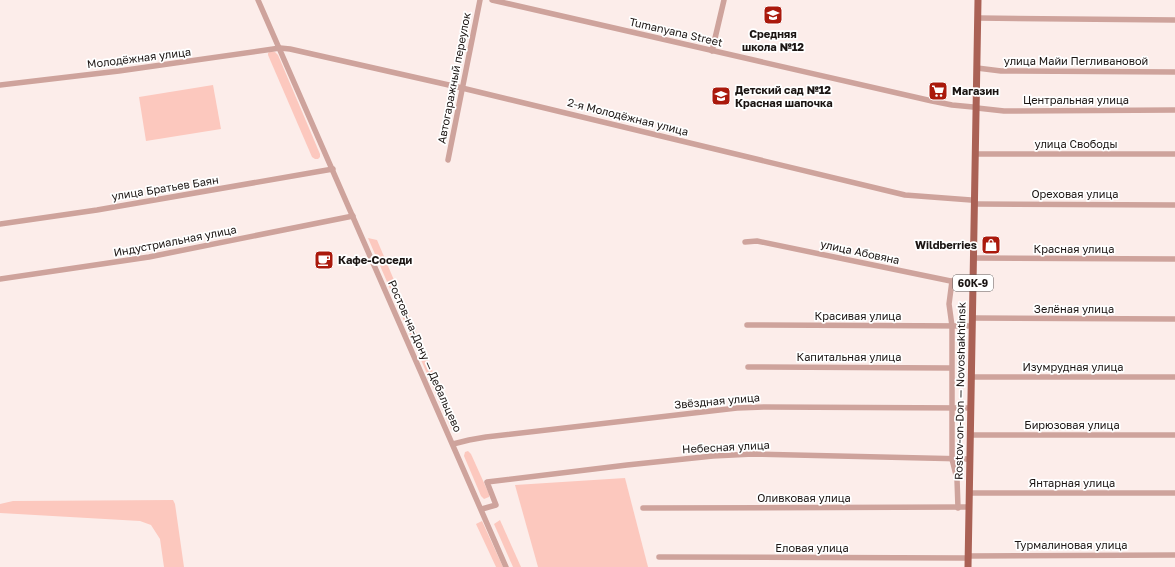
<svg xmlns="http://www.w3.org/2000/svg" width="1175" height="567" viewBox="0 0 1175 567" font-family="'Golos Text',sans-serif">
  <rect width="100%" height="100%" fill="#fcedea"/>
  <g fill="#fcc8be">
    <path d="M 271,51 L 275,52 L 278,55 L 320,154 L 320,157 L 318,159 L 315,159 L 312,157 L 268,55 L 268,53 Z"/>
    <path d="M 213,85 L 221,129 L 146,141 L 139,97 Z"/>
    <path d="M 368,238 L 377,240 L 453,419 L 455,433 L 451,429 Z"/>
    <path d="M 468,451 L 471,454 L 489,494 L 489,497 L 484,499 L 481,496 L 464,456 L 465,452 Z"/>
    <path d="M 625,478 L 648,567 L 538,567 L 515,485 Z"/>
    <path d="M 173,500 L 175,504 L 184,567 L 164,567 L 160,539 L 151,525 L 140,521 L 0,513 L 0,504 L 13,501 Z"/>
    <path d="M 500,520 L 521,567 L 513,567 L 494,524 Z"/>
    <path d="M 482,521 L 503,567 L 496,567 L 476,524 Z"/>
  </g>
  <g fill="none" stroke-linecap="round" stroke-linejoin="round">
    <g stroke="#cea39c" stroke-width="5.5">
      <path d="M 258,0 L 506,567"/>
      <path d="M 492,0 L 932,101 L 952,105 L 973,107"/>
      <path d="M 978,18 L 1175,20"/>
      <path d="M 712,51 L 724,0"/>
      <path d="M 977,68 L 1001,71 L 1175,72"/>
      <path d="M 0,85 L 119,71 L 280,48 L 290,49 L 462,88 L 905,195 L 971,200"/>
      <path d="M 977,108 L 1004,111 L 1175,110"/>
      <path d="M 976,154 L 1175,154"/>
      <path d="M 448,160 L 480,0"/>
      <path d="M 975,204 L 1175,205"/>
      <path d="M 0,224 L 97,210 L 333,169"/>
      <path d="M 745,242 L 757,241 L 970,285"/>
      <path d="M 973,258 L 1175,259"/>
      <path d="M 0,279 L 149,257 L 353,216"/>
      <path d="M 952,281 L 949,304 L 952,326 L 952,459 L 957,479 L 958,508"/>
      <path d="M 972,318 L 1175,319"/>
      <path d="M 747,325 L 969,326"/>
      <path d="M 748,367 L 951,368"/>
      <path d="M 971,377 L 1175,377"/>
      <path d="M 970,435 L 1175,435"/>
      <path d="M 453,444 L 469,440 L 486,437 L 737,408 L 764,407 L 968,408"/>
      <path d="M 969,493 L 1175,493"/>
      <path d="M 643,508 L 966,507"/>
      <path d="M 482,509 L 496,505 L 487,482 L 627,465 L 713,456 L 753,454 L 967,459"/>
      <path d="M 968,556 L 1175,555"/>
      <path d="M 659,557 L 965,558"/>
    </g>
    <path stroke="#aa6155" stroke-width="7" d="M 968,567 L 978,0"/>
  </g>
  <defs>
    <symbol id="school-square" viewBox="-11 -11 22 22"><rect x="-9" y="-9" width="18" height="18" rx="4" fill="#aa190c" stroke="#fff"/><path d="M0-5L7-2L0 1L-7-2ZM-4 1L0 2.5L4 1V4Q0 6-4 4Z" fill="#fff"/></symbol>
    <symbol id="supermarket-square" viewBox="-11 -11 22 22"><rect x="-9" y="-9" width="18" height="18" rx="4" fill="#aa190c" stroke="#fff"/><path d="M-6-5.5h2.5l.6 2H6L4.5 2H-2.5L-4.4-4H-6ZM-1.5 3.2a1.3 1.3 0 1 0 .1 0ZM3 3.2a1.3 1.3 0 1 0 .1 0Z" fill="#fff"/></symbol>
    <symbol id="shop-square" viewBox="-11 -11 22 22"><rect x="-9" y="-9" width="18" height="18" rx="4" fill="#aa190c" stroke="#fff"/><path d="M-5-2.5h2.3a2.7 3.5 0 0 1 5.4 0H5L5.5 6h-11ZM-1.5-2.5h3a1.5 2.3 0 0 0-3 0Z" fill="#fff"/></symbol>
    <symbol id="cafe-square" viewBox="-11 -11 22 22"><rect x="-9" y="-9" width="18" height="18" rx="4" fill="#aa190c" stroke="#fff"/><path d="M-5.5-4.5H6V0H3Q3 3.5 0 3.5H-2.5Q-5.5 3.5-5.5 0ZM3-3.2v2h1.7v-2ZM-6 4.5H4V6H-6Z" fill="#fff"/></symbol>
  </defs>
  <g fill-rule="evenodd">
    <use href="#school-square" x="762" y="4" width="22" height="22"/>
    <use href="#supermarket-square" x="927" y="80" width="22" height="22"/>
    <use href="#school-square" x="710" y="85" width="22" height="22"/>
    <use href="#shop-square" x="980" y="234" width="22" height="22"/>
    <use href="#cafe-square" x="313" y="249" width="22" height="22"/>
  </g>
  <g text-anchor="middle" stroke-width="3.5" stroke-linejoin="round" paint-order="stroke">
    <rect fill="#fff" stroke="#5f5b5a" stroke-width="1" x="953" y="275" width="40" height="16" rx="3"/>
    <g font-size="10" font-weight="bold" fill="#1b1513">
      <text x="973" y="287">60К-9</text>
    </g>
    <g font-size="11" fill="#1b1513" stroke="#fff">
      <text transform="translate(676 32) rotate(13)" y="4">Tumanyana Street</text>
      <text transform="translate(139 58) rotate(-7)" y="4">Молодёжная улица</text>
      <text x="1076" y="65">улица Майи Пегливановой</text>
      <text transform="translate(454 78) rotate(-79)" y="4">Автогаражный переулок</text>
      <text x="1076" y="104">Центральная улица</text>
      <text transform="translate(628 117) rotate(14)" y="4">2-я Молодёжная улица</text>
      <text x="1076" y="148">улица Свободы</text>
      <text transform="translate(165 188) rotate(-9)" y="4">улица Братьев Баян</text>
      <text x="1075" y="198">Ореховая улица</text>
      <text transform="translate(175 241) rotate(-11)" y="4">Индустриальная улица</text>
      <text x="1074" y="253">Красная улица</text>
      <text transform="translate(860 252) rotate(12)" y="4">улица Абовяна</text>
      <text x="1074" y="313">Зелёная улица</text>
      <text x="858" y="320">Красивая улица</text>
      <text transform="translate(425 356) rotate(66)" y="4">Ростов-на-Дону — Дебальцево</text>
      <text x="849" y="361">Капитальная улица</text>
      <text x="1073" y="371">Изумрудная улица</text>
      <text transform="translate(960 391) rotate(-89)" y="4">Rostov-on-Don — Novoshakhtinsk</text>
      <text transform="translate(717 401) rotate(-5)" y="4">Звёздная улица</text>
      <text x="1072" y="429">Бирюзовая улица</text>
      <text transform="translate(726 447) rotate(-3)" y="4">Небесная улица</text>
      <text x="1072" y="487">Янтарная улица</text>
      <text x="804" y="502">Оливковая улица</text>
      <text x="1071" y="549">Турмалиновая улица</text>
      <text x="812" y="552">Еловая улица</text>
    </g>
    <g font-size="11" font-weight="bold" fill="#1b1513" stroke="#fff" text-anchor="start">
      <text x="773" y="38" text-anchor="middle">Средняя<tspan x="773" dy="13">школа №12</tspan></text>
      <text x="735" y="94">Детский сад №12<tspan x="735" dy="13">Красная шапочка</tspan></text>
      <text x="952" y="95">Магазин</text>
      <text x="977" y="249" text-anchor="end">Wildberries</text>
      <text x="338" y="264">Кафе-Соседи</text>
    </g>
  </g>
</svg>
